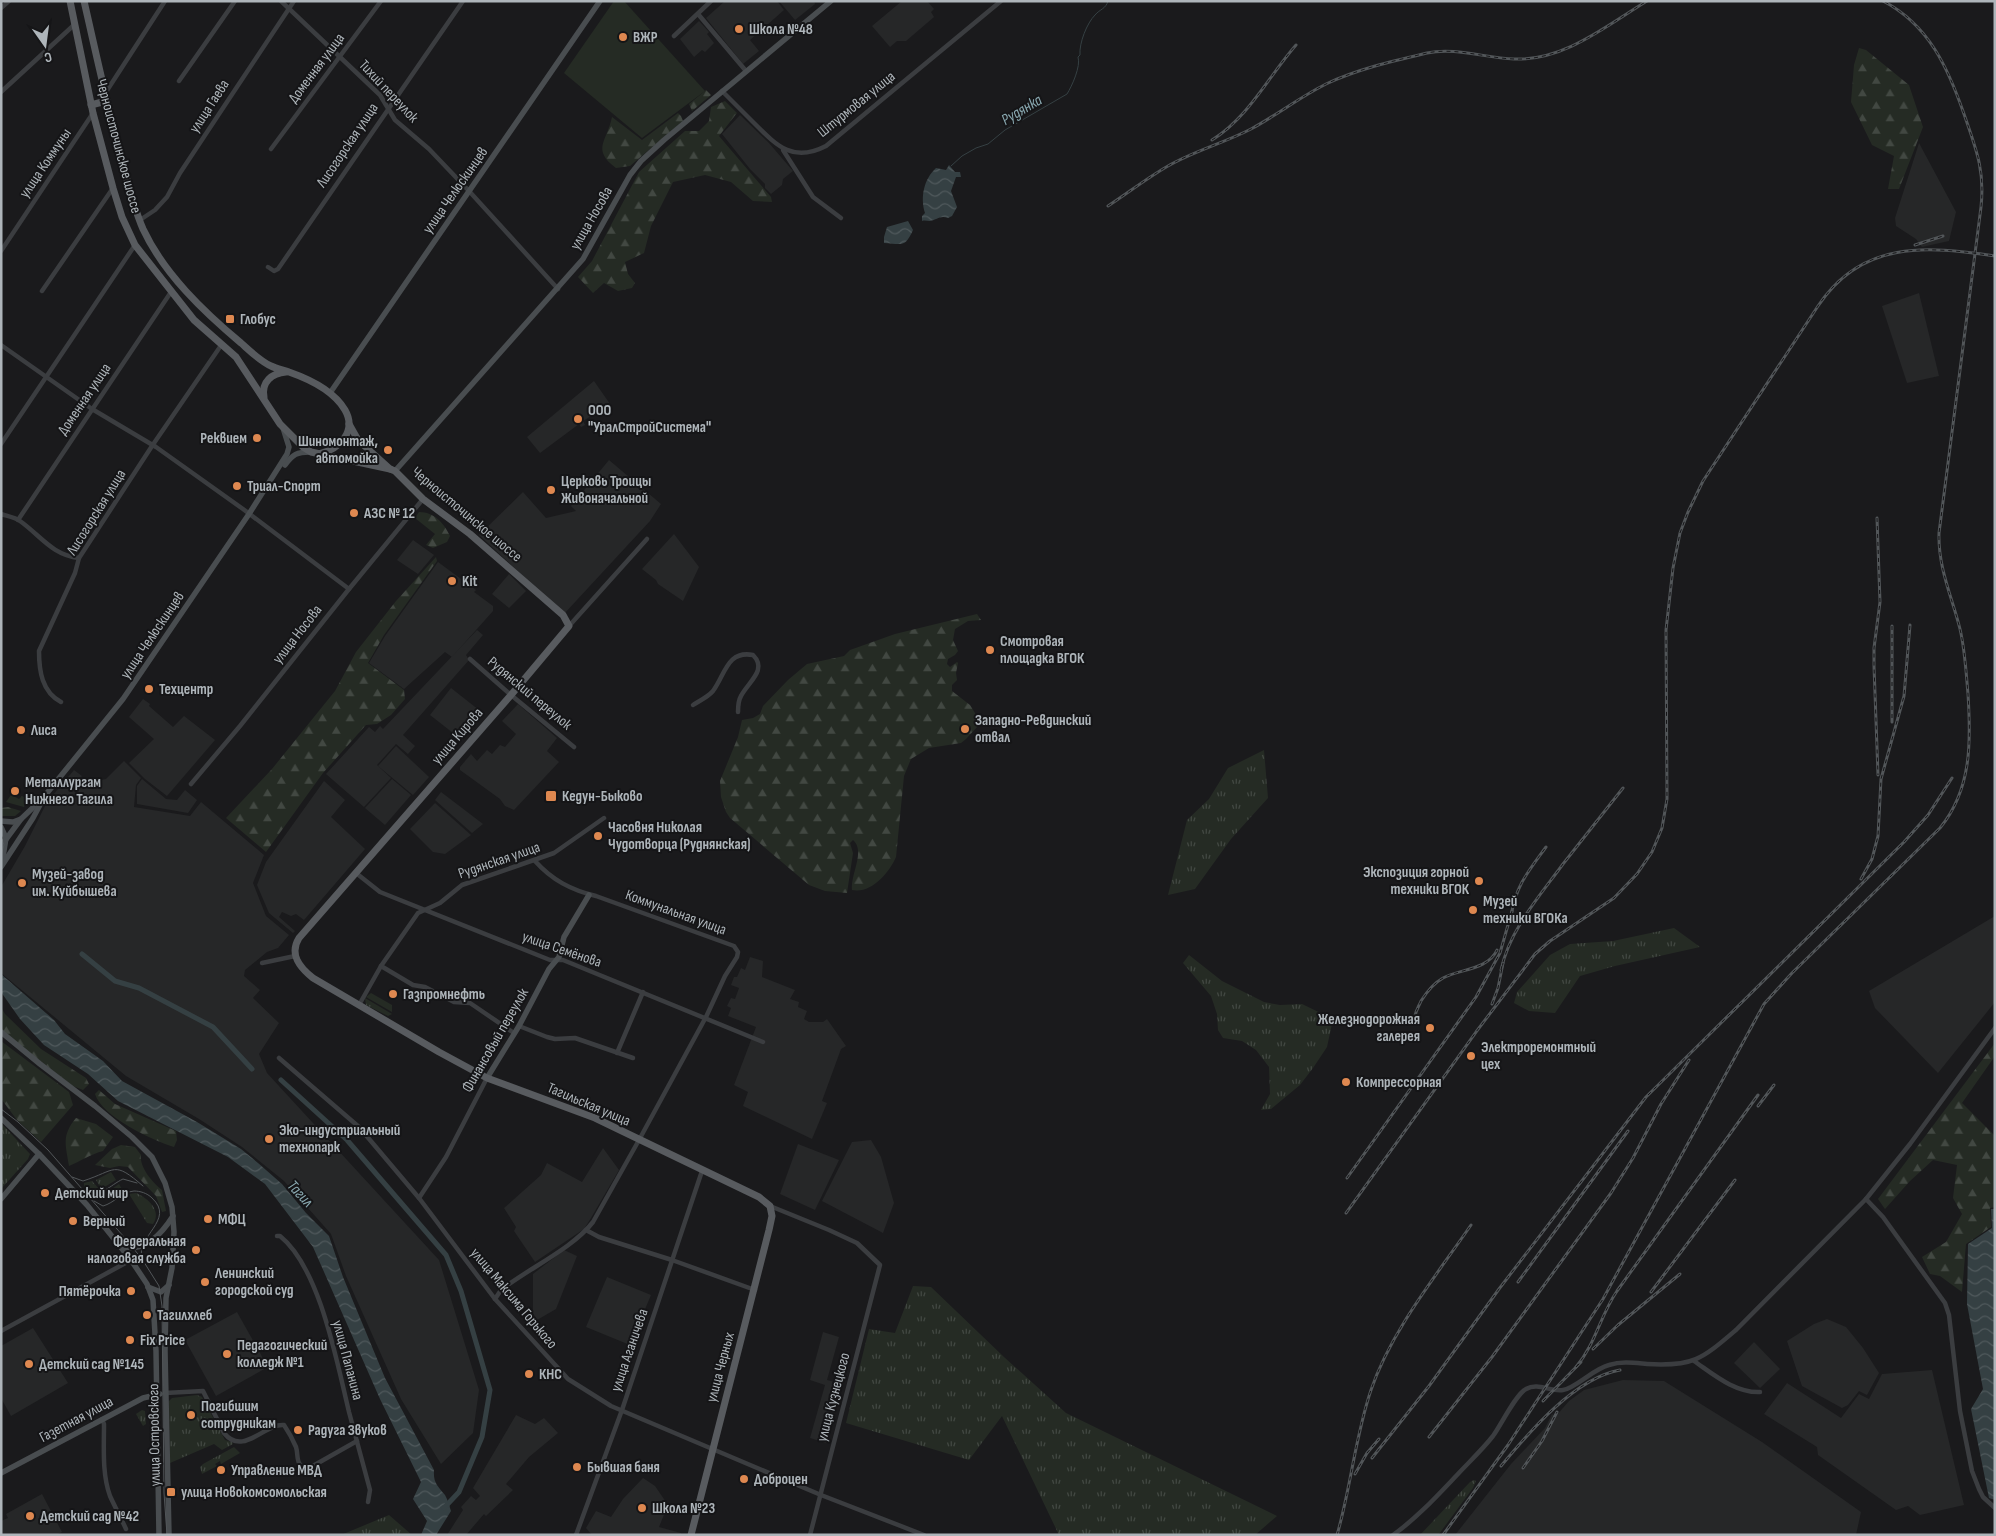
<svg xmlns="http://www.w3.org/2000/svg" width="1996" height="1536" viewBox="0 0 1996 1536" font-family="'Sofia Sans Condensed',sans-serif">
  <defs>
    <pattern id="grass-tufts" width="24" height="20" patternUnits="userSpaceOnUse" patternTransform="scale(1.25)"><rect width="24" height="20" fill="#252b24"/><path d="M3 7l-1-3M5 7V3M7 7l1-3M15 17l-1-3M17 17v-4M19 17l1-3" fill="none" stroke="#424842"/></pattern>
    <pattern id="forest-firs" width="22" height="20" patternUnits="userSpaceOnUse" patternTransform="scale(1.25)"><rect width="22" height="20" fill="#252b24"/><path d="M5 1l3.5 6h-7zM16 11l3.5 6h-7z" fill="#424842"/></pattern>
    <pattern id="water-waves" width="16" height="10" patternUnits="userSpaceOnUse" patternTransform="scale(1.25)"><rect width="16" height="10" fill="#354043"/><path d="M0 5q4-4 8 0t8 0" fill="none" stroke="#50595c"/></pattern>
  </defs>
  <rect width="100%" height="100%" fill="#1a1a1c"/>
  <g fill="#262728">
    <path d="M 725,1 L 777,1 L 784,10 L 750,40 L 759,51 L 743,64 L 706,18 Z"/>
    <path d="M 779,1 L 814,1 L 815,4 L 795,20 Z"/>
    <path d="M 902,1 L 927,1 L 934,9 L 931,12 L 934,17 L 906,41 L 897,41 L 890,47 L 872,26 Z"/>
    <path d="M 699,21 L 709,32 L 707,34 L 714,43 L 705,52 L 702,50 L 694,57 L 680,39 Z"/>
    <path d="M 740,115 L 769,143 L 793,171 L 783,179 L 782,185 L 771,194 L 765,188 L 765,184 L 750,169 L 722,134 Z"/>
    <path d="M 1919,143 L 1956,212 L 1949,241 L 1922,247 L 1916,239 L 1896,226 L 1895,218 Z"/>
    <path d="M 1919,293 L 1939,376 L 1907,383 L 1882,306 Z"/>
    <path d="M 594,381 L 610,404 L 583,421 L 585,425 L 581,427 L 579,424 L 540,453 L 527,437 Z"/>
    <path d="M 609,460 L 661,504 L 650,521 L 564,614 L 479,535 L 523,492 L 546,518 L 576,511 L 571,506 Z"/>
    <path d="M 674,534 L 699,567 L 683,601 L 658,584 L 656,580 L 642,569 Z"/>
    <path d="M 413,540 L 434,555 L 418,574 L 397,560 Z"/>
    <path d="M 438,562 L 476,590 L 474,592 L 493,606 L 493,611 L 452,657 L 445,652 L 404,689 L 369,663 L 385,636 Z"/>
    <path d="M 509,574 L 526,591 L 509,608 L 492,594 Z"/>
    <path d="M 477,630 L 483,635 L 466,655 L 469,660 L 403,735 L 415,746 L 408,754 L 396,744 L 377,765 L 391,778 L 364,807 L 326,774 L 369,727 L 375,732 L 380,726 L 383,729 Z"/>
    <path d="M 451,688 L 484,714 L 462,740 L 430,715 Z"/>
    <path d="M 143,699 L 150,704 L 149,706 L 173,727 L 184,716 L 215,740 L 167,796 L 145,779 L 129,763 L 154,739 L 129,717 Z"/>
    <path d="M 518,704 L 557,738 L 547,751 L 559,762 L 514,810 L 505,806 L 500,799 L 460,770 L 460,767 L 471,754 L 477,761 L 487,750 L 492,754 L 500,745 L 505,747 L 516,734 L 502,721 Z"/>
    <path d="M 396,746 L 429,777 L 413,795 L 378,766 Z"/>
    <path d="M 124,761 L 141,778 L 136,785 L 134,807 L 190,816 L 201,802 L 264,855 L 253,883 L 266,916 L 289,935 L 278,948 L 267,952 L 245,970 L 244,976 L 260,990 L 253,998 L 279,1023 L 259,1054 L 267,1073 L 439,1260 L 479,1390 L 473,1433 L 441,1464 L 401,1399 L 346,1276 L 385,1255 L 346,1276 L 331,1234 L 284,1181 L 242,1147 L 199,1119 L 126,1076 L 1,973 L 1,887 L 25,846 L 47,802 L 74,770 L 82,776 L 79,779 L 85,783 L 106,779 Z"/>
    <path d="M 142,779 L 166,799 L 177,800 L 185,790 L 197,800 L 188,813 L 137,804 L 137,786 Z"/>
    <path d="M 392,779 L 411,795 L 385,825 L 365,808 Z"/>
    <path d="M 324,781 L 345,800 L 331,817 L 365,849 L 304,920 L 296,914 L 291,916 L 282,912 L 279,917 L 295,931 L 293,933 L 269,913 L 257,885 L 266,862 Z"/>
    <path d="M 441,792 L 483,824 L 472,833 L 435,800 Z"/>
    <path d="M 435,803 L 471,835 L 445,854 L 433,852 L 410,829 Z"/>
    <path d="M 1995,916 L 1995,1002 L 1938,1073 L 1875,1008 L 1869,991 Z"/>
    <path d="M 750,957 L 763,961 L 762,977 L 795,990 L 790,999 L 799,1002 L 798,1007 L 807,1011 L 804,1019 L 809,1022 L 823,1022 L 827,1019 L 846,1046 L 841,1049 L 822,1101 L 827,1103 L 812,1139 L 743,1106 L 748,1092 L 734,1085 L 756,1027 L 728,1016 L 731,1008 L 727,1006 L 731,998 L 735,999 L 739,988 L 731,985 L 734,977 L 737,977 L 741,968 L 745,970 Z"/>
    <path d="M 871,1140 L 881,1157 L 894,1203 L 883,1233 L 822,1201 L 852,1142 Z"/>
    <path d="M 798,1144 L 839,1160 L 815,1210 L 780,1194 Z"/>
    <path d="M 603,1148 L 619,1170 L 591,1218 L 584,1229 L 535,1262 L 514,1231 L 516,1227 L 504,1208 L 541,1175 L 547,1163 L 582,1182 Z"/>
    <path d="M 564,1250 L 577,1256 L 556,1309 L 537,1320 L 533,1313 L 533,1274 Z"/>
    <path d="M 607,1277 L 651,1295 L 630,1345 L 586,1327 Z"/>
    <path d="M 237,1312 L 268,1367 L 216,1396 L 185,1340 Z"/>
    <path d="M 1827,1319 L 1846,1327 L 1863,1348 L 1879,1373 L 1867,1395 L 1859,1391 L 1848,1405 L 1842,1408 L 1802,1386 L 1787,1341 L 1814,1324 Z"/>
    <path d="M 33,1328 L 68,1383 L 11,1416 L 1,1398 L 1,1346 Z"/>
    <path d="M 823,1332 L 839,1337 L 827,1380 L 843,1384 L 826,1443 L 810,1438 L 825,1385 L 810,1380 Z"/>
    <path d="M 1754,1342 L 1780,1369 L 1760,1388 L 1734,1363 Z"/>
    <path d="M 1932,1370 L 1964,1505 L 1920,1515 L 1908,1506 L 1896,1510 L 1818,1455 L 1817,1447 L 1764,1414 L 1787,1383 L 1841,1418 L 1859,1394 L 1869,1399 L 1882,1374 Z"/>
    <path d="M 1623,1380 L 1664,1381 L 1762,1442 L 1861,1512 L 1856,1535 L 1455,1535 L 1511,1464 L 1545,1428 L 1552,1414 L 1556,1416 L 1569,1401 L 1584,1390 Z"/>
    <path d="M 516,1415 L 535,1424 L 544,1418 L 558,1433 L 529,1457 L 506,1484 L 513,1490 L 486,1516 L 484,1514 L 466,1535 L 447,1535 L 463,1510 L 461,1507 L 471,1496 L 476,1500 L 480,1496 L 473,1488 Z"/>
    <path d="M 643,1478 L 655,1486 L 668,1505 L 659,1527 L 681,1533 L 681,1535 L 592,1535 L 586,1528 L 596,1511 L 611,1517 L 623,1499 Z"/>
    <path d="M 42,1494 L 62,1532 L 56,1535 L 1,1535 L 1,1521 L 8,1518 L 6,1514 Z"/>
  </g>
  <g fill="url(#grass-tufts)">
    <path d="M 1264,750 L 1268,798 L 1231,839 L 1195,889 L 1168,895 L 1187,820 L 1209,799 L 1228,768 Z"/>
    <path d="M 11,795 L 19,799 L 22,796 L 27,799 L 24,807 L 6,802 Z"/>
    <path d="M 1674,928 L 1700,947 L 1615,966 L 1580,976 L 1555,1013 L 1529,1011 L 1514,1003 L 1517,992 L 1550,955 L 1570,944 L 1613,941 Z"/>
    <path d="M 1189,955 L 1222,981 L 1264,1002 L 1280,1005 L 1302,1004 L 1333,1019 L 1327,1047 L 1313,1068 L 1300,1085 L 1271,1109 L 1261,1110 L 1270,1094 L 1269,1067 L 1256,1050 L 1242,1041 L 1223,1038 L 1218,1030 L 1217,1014 L 1211,996 L 1183,963 Z"/>
    <path d="M 371,993 L 392,1005 L 392,1012 L 366,997 Z"/>
    <path d="M 365,998 L 392,1014 L 388,1016 L 366,1005 Z"/>
    <path d="M 1,1123 L 30,1154 L 28,1159 L 1,1189 Z"/>
    <path d="M 111,1172 L 116,1180 L 101,1189 L 96,1180 Z"/>
    <path d="M 92,1181 L 100,1190 L 92,1191 L 84,1187 L 84,1183 Z"/>
    <path d="M 119,1184 L 123,1191 L 111,1199 L 106,1193 Z"/>
    <path d="M 136,1193 C 148,1198 162,1211 153,1224 L 147,1223 L 129,1194 Z"/>
    <path d="M 913,1286 L 931,1287 L 1004,1357 L 1066,1413 L 1277,1516 L 1255,1535 L 1059,1535 L 1002,1416 L 969,1460 L 846,1423 L 869,1329 L 895,1333 Z"/>
    <path d="M 197,1395 L 202,1397 L 225,1440 L 232,1442 L 233,1444 L 222,1450 L 214,1444 L 170,1463 L 169,1401 L 172,1398 Z"/>
    <path d="M 142,1410 L 145,1411 L 146,1424 L 143,1426 L 136,1414 Z"/>
    <path d="M 234,1447 L 240,1453 L 221,1464 L 220,1461 L 215,1464 L 217,1466 L 202,1474 L 200,1467 L 203,1464 Z"/>
    <path d="M 1474,1480 L 1476,1481 L 1473,1488 L 1439,1534 L 1420,1535 L 1470,1482 Z"/>
    <path d="M 389,1515 L 412,1535 L 341,1535 Z"/>
  </g>
  <g fill="url(#forest-firs)">
    <path d="M 1859,48 L 1866,50 L 1909,85 L 1923,127 L 1899,189 L 1888,189 L 1894,156 L 1872,145 L 1851,102 L 1854,65 Z"/>
    <path d="M 706,90 L 711,95 L 692,111 L 689,104 Z"/>
    <path d="M 725,101 L 737,113 L 719,136 L 771,197 L 772,202 L 753,201 L 731,182 L 705,175 L 673,182 L 651,226 L 644,253 L 625,262 L 628,274 L 635,283 L 632,288 L 618,291 L 604,283 L 593,293 L 578,277 L 592,261 L 639,172 L 685,131 L 699,131 L 709,121 L 711,107 Z"/>
    <path d="M 678,113 L 681,116 L 683,121 L 630,166 L 616,168 C 591,149 607,142 612,117 L 642,140 Z"/>
    <path d="M 419,512 C 434,512 444,523 450,536 L 447,542 L 433,548 L 426,545 L 435,534 L 415,518 Z"/>
    <path d="M 436,557 L 437,561 L 384,635 L 368,663 L 404,690 L 405,699 L 391,715 L 377,724 L 366,725 L 323,773 L 266,852 L 226,818 L 272,769 L 335,691 L 356,652 L 396,601 Z"/>
    <path d="M 977,614 L 981,620 L 968,621 L 955,629 L 953,640 L 958,651 L 955,655 L 948,659 L 947,664 L 950,667 L 957,662 L 958,663 L 956,673 L 957,680 L 952,685 L 952,691 L 970,705 L 978,718 L 978,726 L 966,739 L 961,743 L 929,748 L 911,759 L 904,776 L 896,857 C 889,873 871,894 852,890 C 850,875 866,851 853,840 L 850,843 L 853,853 L 847,893 L 825,891 L 809,885 L 730,818 L 726,812 L 721,797 L 720,781 L 738,737 L 742,720 L 753,718 L 760,714 L 763,706 L 788,680 L 807,664 L 844,656 L 850,650 L 895,634 Z"/>
    <path d="M 8,807 L 21,811 L 15,816 L 1,816 L 1,808 Z"/>
    <path d="M 1,1007 L 5,1014 L 41,1049 L 86,1078 L 89,1084 L 83,1090 L 73,1086 L 5,1034 L 1,1030 Z"/>
    <path d="M 1,1041 L 69,1092 L 73,1105 L 41,1142 L 17,1120 L 2,1100 Z"/>
    <path d="M 1995,1043 L 1995,1056 L 1962,1103 L 1995,1136 L 1995,1207 L 1990,1208 L 1991,1227 L 1966,1244 L 1962,1292 L 1940,1276 L 1930,1274 L 1922,1257 L 1946,1242 L 1962,1214 L 1953,1198 L 1957,1165 L 1933,1160 L 1910,1181 L 1885,1209 L 1878,1199 Z"/>
    <path d="M 99,1090 L 115,1104 L 176,1131 L 177,1140 L 174,1147 C 152,1140 102,1117 95,1094 Z"/>
    <path d="M 76,1118 L 96,1124 L 113,1137 L 103,1151 C 91,1154 81,1161 69,1166 C 66,1145 61,1136 76,1118 Z"/>
    <path d="M 121,1145 L 135,1147 L 141,1155 C 139,1167 153,1183 162,1190 L 166,1211 L 162,1212 L 156,1196 L 128,1167 L 119,1166 L 110,1168 L 95,1165 L 112,1149 Z"/>
  </g>
  <path fill="#252b24" d="M 614,1 L 624,1 L 705,91 L 642,138 L 564,73 Z"/>
  <g fill="url(#water-waves)">
    <path d="M 949,165 L 955,172 L 960,172 L 961,177 L 956,177 L 951,191 L 957,207 L 952,216 L 948,218 C 940,215 937,220 930,221 C 927,221 925,220 922,221 L 922,216 L 925,213 C 920,197 924,179 936,168 L 946,170 Z"/>
    <path d="M 908,221 L 913,230 C 905,248 902,244 884,243 L 884,237 L 887,227 Z"/>
    <path d="M 1,974 L 54,1020 L 65,1034 L 103,1061 L 122,1081 L 197,1122 L 241,1149 L 258,1163 L 282,1184 L 306,1213 L 329,1236 L 343,1277 L 385,1378 L 434,1470 C 433,1483 438,1486 445,1495 C 448,1500 449,1506 451,1511 L 436,1535 L 421,1535 L 427,1521 L 413,1499 L 421,1482 L 380,1399 L 313,1247 L 265,1184 L 228,1157 L 118,1101 L 88,1074 L 44,1045 L 20,1019 L 1,992 Z"/>
    <path d="M 1991,1209 L 1995,1209 L 1995,1500 L 1989,1498 L 1971,1409 L 1983,1389 L 1967,1304 L 1968,1244 L 1992,1228 Z"/>
  </g>
  <g fill="none" stroke-linecap="round" stroke-linejoin="round">
    <path stroke="#354043" stroke-width="1" d="M 951,166 L 962,156 L 976,148 L 988,144 L 1005,130 L 1067,94 C 1072,86 1081,66 1078,57 L 1080,55 C 1079,43 1087,23 1095,15 C 1100,9 1106,9 1108,1"/>
    <g stroke="#354043" stroke-width="5">
      <path d="M 82,954 L 115,981 L 139,988 L 213,1027 L 252,1069"/>
      <path d="M 281,1080 L 347,1140 L 446,1255 L 461,1291 L 490,1390 L 482,1437 L 459,1492 L 444,1508"/>
    </g>
    <g stroke="#3b3d40" stroke-width="4.5">
      <path d="M 281,1 L 380,95 L 395,120 L 429,149 L 469,191 L 558,289"/>
      <path d="M 1,8 L 9,1"/>
      <path d="M 698,14 L 746,71"/>
      <path d="M 674,36 L 711,1"/>
      <path d="M 179,81 L 235,1"/>
      <path d="M 722,91 C 733,102 744,113 755,124 C 777,146 793,163 826,146 L 1001,1"/>
      <path d="M 1,92 L 75,24"/>
      <path d="M 106,92 L 165,1"/>
      <path d="M 271,149 L 381,1"/>
      <path d="M 783,150 L 813,197 L 841,218"/>
      <path d="M 140,220 L 155,210 L 167,197 L 180,173 L 217,117 L 294,1"/>
      <path d="M 1,251 L 93,113"/>
      <path d="M 268,267 L 274,271 L 278,269 L 463,1"/>
      <path d="M 42,291 L 113,188"/>
      <path d="M 1,345 L 92,409 L 156,447 L 243,509 L 349,589"/>
      <path d="M 1,444 L 135,245"/>
      <path d="M 1,514 C 7,516 15,517 20,521 C 41,536 52,555 79,558"/>
      <path d="M 18,520 L 171,292"/>
      <path d="M 569,626 L 647,539"/>
      <path d="M 470,659 L 511,695 L 574,747"/>
      <path d="M 61,702 C 42,692 39,671 39,651 L 75,573 L 79,558 L 152,446 L 222,344"/>
      <path d="M 693,705 C 699,701 708,697 713,691 C 725,675 727,650 753,655 C 768,670 748,682 741,696 C 738,701 738,706 738,712"/>
      <path d="M 191,784 L 240,726 L 349,589 L 423,499"/>
      <path d="M 356,873 L 380,892 L 550,960 L 563,960 L 763,1042"/>
      <path d="M 262,963 L 295,956"/>
      <path d="M 381,966 L 413,985 L 425,987 L 454,1002 L 470,1003 L 514,1033"/>
      <path d="M 359,1005 L 381,966 L 418,913 L 440,903 L 462,885 L 554,853 L 604,818"/>
      <path d="M 519,1026 L 547,1037 L 555,1039 L 575,1038 L 633,1058"/>
      <path d="M 617,1053 L 643,992"/>
      <path d="M 279,1058 L 359,1127 L 419,1198 L 495,1299 L 568,1379 L 611,1406 L 821,1495 L 924,1535"/>
      <path d="M 419,1198 L 446,1157 L 487,1078"/>
      <path d="M 1866,1199 L 1883,1217 L 1945,1303 L 1949,1315 L 1960,1411 L 1972,1471 L 1979,1489 L 1983,1497 L 1995,1508"/>
      <path d="M 770,1206 L 829,1230 L 857,1243 L 880,1265 L 810,1535"/>
      <path d="M 586,1230 L 599,1237 L 672,1260 L 755,1290"/>
      <path d="M 277,1236 L 280,1236 C 320,1268 337,1363 349,1412 C 356,1438 363,1464 370,1490 L 368,1502"/>
      <path d="M 495,1299 L 501,1290 C 529,1268 572,1249 593,1222 L 639,1140 L 706,1017 L 725,976 L 737,957 L 738,952 L 734,946 L 596,896 C 571,890 552,880 535,861"/>
      <path d="M 1,1331 L 131,1260"/>
      <path d="M 1694,1361 C 1713,1374 1735,1393 1760,1392"/>
      <path d="M 165,1393 L 203,1391 L 224,1433 C 243,1457 265,1423 284,1425 C 288,1431 293,1440 296,1447 C 299,1456 294,1469 311,1467 L 357,1441"/>
      <path d="M 102,1419 L 104,1424 C 104,1448 102,1474 110,1496 C 115,1507 121,1518 126,1529"/>
      <path d="M 576,1535 L 622,1410 L 702,1171"/>
      <path d="M 1393,1535 C 1417,1518 1437,1496 1457,1475 C 1469,1462 1482,1450 1493,1436 C 1501,1425 1516,1394 1526,1389 C 1538,1382 1550,1392 1563,1390 C 1576,1388 1593,1369 1609,1365 C 1622,1361 1635,1363 1647,1364 C 1693,1367 1702,1359 1736,1330 L 1866,1199 L 1910,1144 L 1995,1028"/>
    </g>
    <g stroke="#494d50" stroke-width="5.5">
      <path d="M 330,393 L 600,1"/>
      <path d="M 285,465 C 293,454 297,452 310,452"/>
      <path d="M 395,471 L 583,259 L 630,175 L 641,161 L 664,140 L 831,1"/>
      <path d="M 1,821 L 13,822 L 21,819"/>
      <path d="M 1,827 L 6,838 L 2,863"/>
      <path d="M 1,846 L 21,819 L 43,798 L 123,699 L 249,514 L 287,454 L 289,447 L 283,428"/>
      <path d="M 1,867 L 33,818 L 41,803"/>
      <path d="M 1,1032 L 40,1064 L 95,1106 L 132,1137 L 152,1157 L 165,1183 L 172,1207 L 174,1232 L 172,1268 L 166,1298 L 165,1351 L 169,1535"/>
      <path d="M 487,1078 L 519,1026 L 549,969 L 559,957 L 564,937 L 589,895"/>
      <path d="M 1,1118 L 39,1154 L 87,1205 L 131,1260 L 147,1284 L 153,1300 L 156,1351 L 159,1535"/>
      <path d="M 1,1199 L 39,1154"/>
      <path d="M 121,1247 C 145,1252 161,1235 173,1216"/>
      <path d="M 148,1287 L 161,1292 L 169,1285"/>
      <path d="M 1,1473 L 143,1398 L 160,1394"/>
    </g>
    <g stroke="#585b5f" stroke-width="7">
      <path d="M 70,1 L 93,113 L 113,188 L 122,217 L 135,245 L 194,320 L 236,357 L 280,424 L 303,447 L 311,452 L 390,469"/>
      <path d="M 84,1 C 96,53 107,105 121,156 C 127,180 133,206 143,229 C 164,274 204,312 241,343 C 250,351 260,361 271,366 C 277,369 284,370 289,372 C 309,379 334,391 345,410 C 357,431 340,449 319,454"/>
      <path d="M 91,105 L 106,101"/>
      <path d="M 264,397 C 261,382 272,373 286,372"/>
      <path d="M 349,424 L 358,440 L 390,469 L 395,471 L 423,499 L 470,534 L 563,615 L 569,626 L 511,695 L 299,938 C 289,954 299,967 313,978 L 439,1052 L 487,1078 L 595,1118 L 759,1197 L 770,1206 L 772,1216 L 769,1230 L 691,1535"/>
    </g>
    <g stroke="#525659" stroke-width="1">
      <path d="M 1,836 L 4,845 L 1,856"/>
      <path d="M 1,1109 L 18,1122 L 48,1150 L 124,1237 L 142,1259 L 159,1286 L 162,1306 L 164,1493 L 167,1535"/>
      <path d="M 72,1177 L 83,1181 C 117,1170 113,1160 143,1186"/>
      <path d="M 86,1190 C 100,1199 110,1185 123,1179 L 137,1183"/>
      <path d="M 94,1201 L 103,1206 C 114,1203 122,1192 134,1191 C 140,1191 147,1193 152,1198 C 176,1220 135,1236 142,1259"/>
    </g>
    <defs>
      <g id="rail">
        <path d="M 1212,140 C 1249,117 1268,77 1296,45"/>
        <path d="M 1108,206 C 1128,193 1147,178 1168,166 C 1194,151 1224,143 1251,129 C 1277,115 1300,97 1326,84 C 1358,69 1393,61 1427,53 C 1455,47 1485,58 1514,59 C 1564,61 1606,26 1647,1"/>
        <path d="M 1915,245 L 1943,236"/>
        <path d="M 1877,518 L 1880,602 L 1874,648 L 1874,666 L 1878,775"/>
        <path d="M 1892,626 L 1892,722"/>
        <path d="M 1861,879 L 1872,859 L 1878,836 L 1881,779 L 1904,696 L 1910,625"/>
        <path d="M 1511,916 C 1516,885 1528,872 1546,847"/>
        <path d="M 1501,970 C 1510,929 1539,897 1563,864 C 1583,839 1603,813 1623,788"/>
        <path d="M 1492,1004 L 1498,988 L 1503,963"/>
        <path d="M 1417,1019 L 1415,1016 C 1416,1010 1419,1006 1421,1001 C 1426,993 1434,983 1443,978 C 1459,969 1488,970 1497,950"/>
        <path d="M 1758,1106 L 1774,1085"/>
        <path d="M 1347,1178 L 1476,997 L 1500,953 L 1512,911"/>
        <path d="M 1346,1213 L 1476,1032 L 1535,954 L 1550,941 L 1614,898 L 1637,874 L 1652,852 L 1662,828 L 1667,799 L 1666,630 L 1673,568 L 1680,533 L 1688,512 L 1703,481 L 1818,306 C 1862,240 1926,246 1995,256"/>
        <path d="M 1518,1282 L 1628,1131"/>
        <path d="M 1651,1292 L 1735,1180"/>
        <path d="M 1593,1349 L 1618,1325 L 1680,1274"/>
        <path d="M 1576,1367 C 1596,1343 1600,1316 1617,1291 L 1758,1095"/>
        <path d="M 1543,1401 L 1581,1362"/>
        <path d="M 1429,1437 L 1492,1357 L 1611,1193 L 1633,1158 L 1661,1104 L 1689,1060"/>
        <path d="M 1372,1458 L 1429,1386 L 1499,1289 L 1646,1097 L 1904,842 L 1928,815 L 1952,778"/>
        <path d="M 1501,1466 C 1530,1431 1575,1378 1620,1370"/>
        <path d="M 1523,1468 L 1542,1441 L 1557,1412"/>
        <path d="M 1355,1474 L 1367,1453 L 1379,1439"/>
        <path d="M 1337,1535 C 1351,1487 1355,1437 1371,1390 C 1391,1331 1436,1276 1471,1225"/>
        <path d="M 1443,1535 L 1508,1445 L 1603,1299 L 1764,1004 L 1792,973 L 1940,828 C 1972,789 1971,741 1968,694 C 1966,672 1965,650 1960,629 C 1952,597 1938,568 1939,533 L 1981,207 C 1985,170 1976,149 1964,114 C 1948,68 1929,25 1883,1"/>
      </g>
    </defs>
    <use href="#rail" stroke="#525659" stroke-width="3"/>
    <use href="#rail" stroke="#151517" stroke-width="1" stroke-dasharray="4" stroke-linecap="butt"/>
  </g>
  <g fill="#de8850" stroke="#151517" stroke-width="2">
    <circle cx="739" cy="29" r="5"/>
    <circle cx="623" cy="37" r="5"/>
    <rect x="225" y="314" width="10" height="10" rx="2.5"/>
    <circle cx="578" cy="419" r="5"/>
    <circle cx="257" cy="438" r="5"/>
    <circle cx="388" cy="450" r="5"/>
    <circle cx="237" cy="486" r="5"/>
    <circle cx="551" cy="490" r="5"/>
    <circle cx="354" cy="513" r="5"/>
    <circle cx="452" cy="581" r="5"/>
    <circle cx="990" cy="650" r="5"/>
    <circle cx="149" cy="689" r="5"/>
    <circle cx="965" cy="729" r="5"/>
    <circle cx="21" cy="730" r="5"/>
    <circle cx="15" cy="791" r="5"/>
    <rect x="545" y="790" width="12" height="12" rx="2.5"/>
    <circle cx="598" cy="836" r="5"/>
    <circle cx="1479" cy="881" r="5"/>
    <circle cx="22" cy="883" r="5"/>
    <circle cx="1473" cy="910" r="5"/>
    <circle cx="393" cy="994" r="5"/>
    <circle cx="1430" cy="1028" r="5"/>
    <circle cx="1471" cy="1056" r="5"/>
    <circle cx="1346" cy="1082" r="5"/>
    <circle cx="269" cy="1139" r="5"/>
    <circle cx="45" cy="1193" r="5"/>
    <circle cx="208" cy="1219" r="5"/>
    <circle cx="73" cy="1221" r="5"/>
    <circle cx="196" cy="1250" r="5"/>
    <circle cx="205" cy="1282" r="5"/>
    <circle cx="131" cy="1291" r="5"/>
    <circle cx="147" cy="1315" r="5"/>
    <circle cx="130" cy="1340" r="5"/>
    <circle cx="227" cy="1354" r="5"/>
    <circle cx="29" cy="1364" r="5"/>
    <circle cx="529" cy="1374" r="5"/>
    <circle cx="191" cy="1415" r="5"/>
    <circle cx="298" cy="1430" r="5"/>
    <circle cx="577" cy="1467" r="5"/>
    <circle cx="221" cy="1470" r="5"/>
    <circle cx="744" cy="1479" r="5"/>
    <rect x="166" y="1487" width="10" height="10" rx="2.5"/>
    <circle cx="642" cy="1508" r="5"/>
    <circle cx="30" cy="1516" r="5"/>
  </g>
  <g text-anchor="middle" stroke-width="4" stroke-linejoin="round" paint-order="stroke">
    <g font-size="15" font-weight="bold" fill="#aeb5ba" stroke="#151517" text-anchor="start">
      <text x="749" y="34">Школа №48</text>
      <text x="633" y="42">ВЖР</text>
      <text x="240" y="324">Глобус</text>
      <text x="588" y="415">ООО<tspan x="588" dy="17">"УралСтройСистема"</tspan></text>
      <text x="247" y="443" text-anchor="end">Реквием</text>
      <text x="378" y="446" text-anchor="end">Шиномонтаж,<tspan x="378" dy="17">автомойка</tspan></text>
      <text x="561" y="486">Церковь Троицы<tspan x="561" dy="17">Живоначальной</tspan></text>
      <text x="247" y="491">Триал-Спорт</text>
      <text x="364" y="518">АЗС № 12</text>
      <text x="462" y="586">Kit</text>
      <text x="1000" y="646">Смотровая<tspan x="1000" dy="17">площадка ВГОК</tspan></text>
      <text x="159" y="694">Техцентр</text>
      <text x="975" y="725">Западно-Ревдинский<tspan x="975" dy="17">отвал</tspan></text>
      <text x="31" y="735">Лиса</text>
      <text x="25" y="787">Металлургам<tspan x="25" dy="17">Нижнего Тагила</tspan></text>
      <text x="562" y="801">Кедун-Быково</text>
      <text x="608" y="832">Часовня Николая<tspan x="608" dy="17">Чудотворца (Руднянская)</tspan></text>
      <text x="1469" y="877" text-anchor="end">Экспозиция горной<tspan x="1469" dy="17">техники ВГОК</tspan></text>
      <text x="32" y="879">Музей-завод<tspan x="32" dy="17">им. Куйбышева</tspan></text>
      <text x="1483" y="906">Музей<tspan x="1483" dy="17">техники ВГОКа</tspan></text>
      <text x="403" y="999">Газпромнефть</text>
      <text x="1420" y="1024" text-anchor="end">Железнодорожная<tspan x="1420" dy="17">галерея</tspan></text>
      <text x="1481" y="1052">Электроремонтный<tspan x="1481" dy="17">цех</tspan></text>
      <text x="1356" y="1087">Компрессорная</text>
      <text x="279" y="1135">Эко-индустриальный<tspan x="279" dy="17">технопарк</tspan></text>
      <text x="55" y="1198">Детский мир</text>
      <text x="218" y="1224">МФЦ</text>
      <text x="83" y="1226">Верный</text>
      <text x="186" y="1246" text-anchor="end">Федеральная<tspan x="186" dy="17">налоговая служба</tspan></text>
      <text x="215" y="1278">Ленинский<tspan x="215" dy="17">городской суд</tspan></text>
      <text x="121" y="1296" text-anchor="end">Пятёрочка</text>
      <text x="157" y="1320">Тагилхлеб</text>
      <text x="140" y="1345">Fix Price</text>
      <text x="237" y="1350">Педагогический<tspan x="237" dy="17">колледж №1</tspan></text>
      <text x="39" y="1369">Детский сад №145</text>
      <text x="539" y="1379">КНС</text>
      <text x="201" y="1411">Погибшим<tspan x="201" dy="17">сотрудникам</tspan></text>
      <text x="308" y="1435">Радуга Звуков</text>
      <text x="587" y="1472">Бывшая баня</text>
      <text x="231" y="1475">Управление МВД</text>
      <text x="754" y="1484">Доброцен</text>
      <text x="181" y="1497">улица Новокомсомольская</text>
      <text x="652" y="1513">Школа №23</text>
      <text x="40" y="1521">Детский сад №42</text>
    </g>
    <g font-size="15" fill="#aeb5ba" stroke="#151517">
      <text transform="translate(316 68) rotate(-53)" y="5">Доменная улица</text>
      <text transform="translate(389 91) rotate(47)" y="5">Тихий переулок</text>
      <text transform="translate(856 104) rotate(-39)" y="5">Штурмовая улица</text>
      <text transform="translate(209 106) rotate(-57)" y="5">улица Гаева</text>
      <text transform="translate(347 145) rotate(-56)" y="5">Лисогорская улица</text>
      <text transform="translate(119 146) rotate(75)" y="5">Черноисточинское шоссе</text>
      <text transform="translate(45 163) rotate(-56)" y="5">улица Коммуны</text>
      <text transform="translate(455 190) rotate(-55)" y="5">улица Челюскинцев</text>
      <text transform="translate(591 218) rotate(-60)" y="5">улица Носова</text>
      <text transform="translate(84 399) rotate(-56)" y="5">Доменная улица</text>
      <text transform="translate(96 512) rotate(-58)" y="5">Лисогорская улица</text>
      <text transform="translate(467 514) rotate(40)" y="5">Черноисточинское шоссе</text>
      <text transform="translate(297 634) rotate(-52)" y="5">улица Носова</text>
      <text transform="translate(152 635) rotate(-56)" y="5">улица Челюскинцев</text>
      <text transform="translate(530 693) rotate(40)" y="5">Рудянский переулок</text>
      <text transform="translate(457 736) rotate(-49)" y="5">улица Кирова</text>
      <text transform="translate(499 860) rotate(-19)" y="5">Рудянская улица</text>
      <text transform="translate(676 912) rotate(20)" y="5">Коммунальная улица</text>
      <text transform="translate(562 949) rotate(19)" y="5">улица Семёнова</text>
      <text transform="translate(495 1040) rotate(-60)" y="5">Финансовый переулок</text>
      <text transform="translate(589 1104) rotate(23)" y="5">Тагильская улица</text>
      <text transform="translate(514 1298) rotate(50)" y="5">улица Максима Горького</text>
      <text transform="translate(629 1350) rotate(-71)" y="5">улица Аганичева</text>
      <text transform="translate(348 1360) rotate(75)" y="5">улица Папанина</text>
      <text transform="translate(720 1367) rotate(-75)" y="5">улица Черных</text>
      <text transform="translate(833 1397) rotate(-75)" y="5">улица Кузнецкого</text>
      <text transform="translate(76 1419) rotate(-28)" y="5">Газетная улица</text>
      <text transform="translate(154 1435) rotate(-91)" y="5">улица Островского</text>
    </g>
    <g font-size="16" font-style="italic" fill="#89a8b0" stroke="#151517">
      <text transform="translate(1021 109) rotate(-31)" y="6">Рудянка</text>
      <text transform="translate(301 1193) rotate(47)" y="6">Тагил</text>
    </g>
  </g>
  <rect width="1996" height="1536" fill="none" stroke="#aeb5ba" stroke-width="5"/>
  <g transform="translate(45 45) rotate(166)" stroke="#151517" stroke-width="4" paint-order="stroke">
  <path d="M0-4L9 19L0 12L-9 19Z" fill="#aeb5ba"/>
  <text y="-8" font-size="14" font-weight="bold" text-anchor="middle" fill="#aeb5ba">С</text>
  </g>
</svg>
